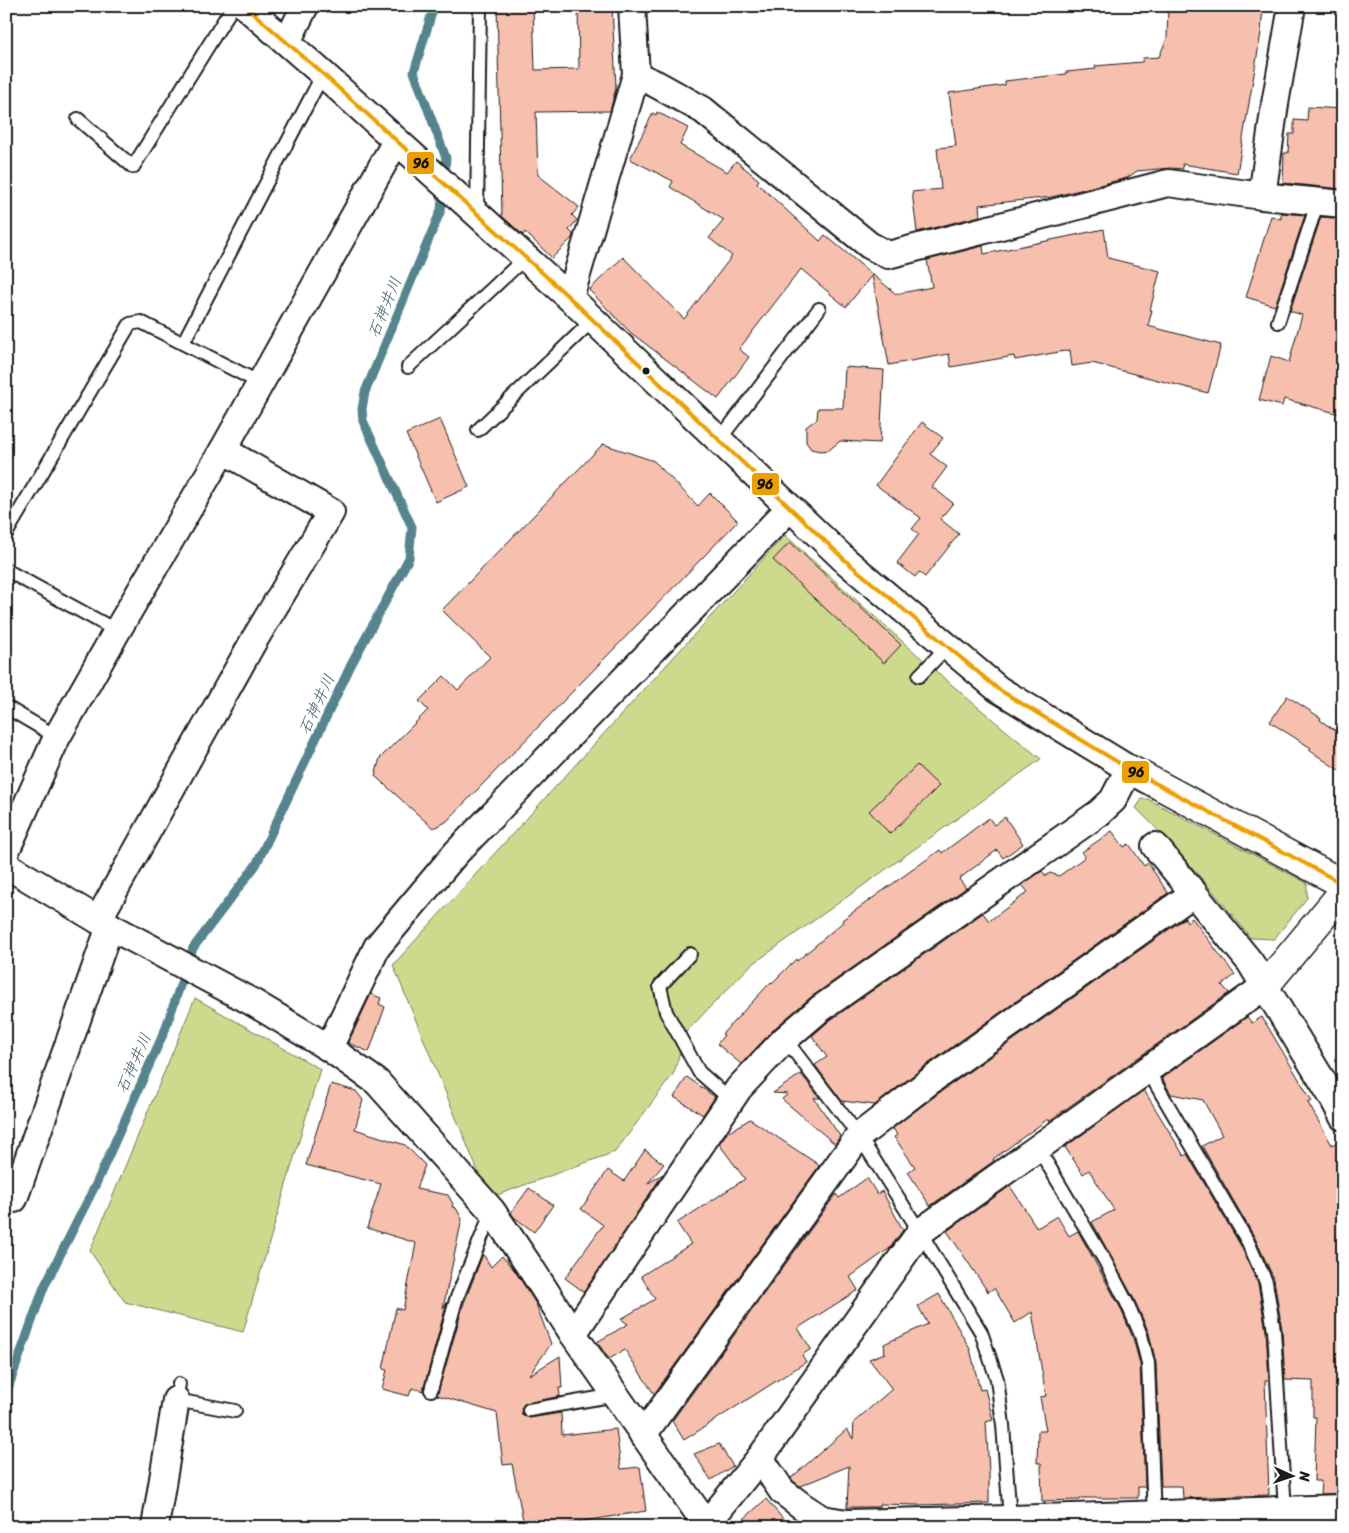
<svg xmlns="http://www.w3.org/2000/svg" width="1349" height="1533" viewBox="0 0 1349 1533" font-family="Sriracha,'Klee One',sans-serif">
  <rect width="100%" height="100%" fill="#fff"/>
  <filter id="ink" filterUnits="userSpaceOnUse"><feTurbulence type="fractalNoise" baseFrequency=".02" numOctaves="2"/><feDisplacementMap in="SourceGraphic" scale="10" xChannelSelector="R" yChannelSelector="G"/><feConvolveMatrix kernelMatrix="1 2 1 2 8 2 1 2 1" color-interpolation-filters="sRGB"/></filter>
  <g filter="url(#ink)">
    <g fill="#cdda8e" stroke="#747b55">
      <path d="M 785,535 C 869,612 952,688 1041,759 L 750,966 L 685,1033 L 674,1073 L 615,1152 L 489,1198 L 393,965 Z"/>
      <path d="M 1142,799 L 1148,799 L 1307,883 L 1307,898 L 1274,939 L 1251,938 C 1215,893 1178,849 1136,808 Z"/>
      <path d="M 195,998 L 320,1069 L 243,1332 L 125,1302 L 90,1251 Z"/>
    </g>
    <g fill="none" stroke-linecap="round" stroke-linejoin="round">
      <path stroke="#55848d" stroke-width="9" d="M 6,1394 L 44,1287 L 96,1184 L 165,1030 L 193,948 L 256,865 L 351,665 L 409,558 L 412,527 L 363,421 L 362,409 L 365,392 L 441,210 L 446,158 L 414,72 L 434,6"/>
    </g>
    <g fill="#f7bfad" stroke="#1c1c1c">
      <path d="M 497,6 L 533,6 L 535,70 L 579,69 L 578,6 L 612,6 L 616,88 L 610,111 L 536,112 L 538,175 L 579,207 L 572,215 L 577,220 L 569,230 L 573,234 L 572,238 L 552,258 L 525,232 L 523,235 L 502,216 Z"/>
      <path d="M 1168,6 L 1263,6 L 1261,33 L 1237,173 L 1182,164 L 1183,169 L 1170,168 L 1137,171 L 1127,178 L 1052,197 L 979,205 L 980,216 L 917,232 L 912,192 L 941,189 L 937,148 L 956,146 L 949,93 L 1005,85 L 1005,81 L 1066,74 L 1066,72 L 1096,69 L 1095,66 L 1142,62 L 1143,58 L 1159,57 L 1167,38 Z"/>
      <path d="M 1308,107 L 1343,109 L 1343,189 L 1283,183 L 1284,153 L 1288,153 L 1289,134 L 1294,134 L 1294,120 L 1307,121 Z"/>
      <path d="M 657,112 L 688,128 L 680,145 L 727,172 L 736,161 L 759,180 L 757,183 L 820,241 L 825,235 L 896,294 L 932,287 L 927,260 L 983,246 L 984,254 L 1104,229 L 1108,258 L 1160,271 L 1150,310 L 1152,310 L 1148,326 L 1221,345 L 1208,393 L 1092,363 L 1072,366 L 1070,350 L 1015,360 L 1014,356 L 951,367 L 949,354 L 889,365 L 872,275 L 846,307 L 801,269 L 739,349 L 749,357 L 718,399 L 630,332 L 589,290 L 623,257 L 684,319 L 732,256 L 709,238 L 724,220 L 670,187 L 673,181 L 630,159 L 653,113 L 656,115 Z"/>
      <path d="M 1281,213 L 1305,215 L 1275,306 L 1246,297 L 1271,216 L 1281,219 Z"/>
      <path d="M 1321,217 L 1343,219 L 1343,415 L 1284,399 L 1282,406 L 1259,400 L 1271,356 L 1289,362 L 1302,315 L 1290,311 Z"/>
      <path d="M 845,367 L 884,370 L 880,443 L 840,441 L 829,450 L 820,451 L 811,449 L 806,442 L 806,427 L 817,419 L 818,408 L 843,408 Z"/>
      <path d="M 440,419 L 469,487 L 436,502 L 406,434 Z"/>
      <path d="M 922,422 L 943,438 L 930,454 L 947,467 L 932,487 L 953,503 L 940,519 L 959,534 L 925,577 L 919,572 L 915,577 L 897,563 L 919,534 L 912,529 L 921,518 L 876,485 Z"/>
      <path d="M 603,444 L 654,461 L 698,506 L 710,493 L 738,521 L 446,822 L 433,828 L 375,776 L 380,758 L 428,710 L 419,701 L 444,676 L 458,690 L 490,657 L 442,610 Z"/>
      <path d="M 790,542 L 901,645 L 884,663 L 773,560 Z"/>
      <path d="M 1287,696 L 1321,718 L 1320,720 L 1343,736 L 1343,773 L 1309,750 L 1311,748 L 1270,722 Z"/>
      <path d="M 917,765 L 939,786 L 890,834 L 869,811 Z"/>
      <path d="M 1005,817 L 1023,844 L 1003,858 L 997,850 L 959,879 L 966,888 L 811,997 L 775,1028 L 741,1064 L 717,1044 L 724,1035 L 722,1034 L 771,982 L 772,983 L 796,959 L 797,961 L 843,922 L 842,920 L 940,850 L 942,853 L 989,818 L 994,825 Z"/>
      <path d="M 1112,831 L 1124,847 L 1129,844 L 1144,866 L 1148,863 L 1168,893 L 921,1069 L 875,1105 L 842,1101 L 815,1065 L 827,1057 L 812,1036 L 829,1021 L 983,913 L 989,921 L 1028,892 L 1022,885 L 1042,871 L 1046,876 L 1050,873 L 1059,876 L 1085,857 L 1082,852 Z"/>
      <path d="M 1185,918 L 1187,922 L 1192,918 L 1235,975 L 1222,985 L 1229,993 L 1049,1121 L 1048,1119 L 993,1159 L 994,1161 L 930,1206 L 908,1172 L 915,1167 L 894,1137 L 897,1135 L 893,1128 L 939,1093 Z"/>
      <path d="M 371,994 L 381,998 L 379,1004 L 385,1007 L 369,1052 L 348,1043 Z"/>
      <path d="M 1247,1017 L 1252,1023 L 1262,1017 L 1312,1101 L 1308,1103 L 1332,1145 L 1343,1139 L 1343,1493 L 1320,1494 L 1321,1481 L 1314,1481 L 1316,1417 L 1313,1417 L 1313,1381 L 1285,1380 L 1282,1330 L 1274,1279 L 1255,1238 L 1202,1146 L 1222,1135 L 1203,1100 L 1171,1094 L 1162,1078 Z"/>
      <path d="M 801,1074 L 820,1098 L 814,1098 L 840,1136 L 835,1144 L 782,1099 L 788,1094 L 773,1093 Z"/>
      <path d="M 687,1077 L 715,1097 L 703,1115 L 674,1097 Z"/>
      <path d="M 331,1084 L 356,1091 L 363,1100 L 355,1129 L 405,1145 L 425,1165 L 416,1189 L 448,1195 L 453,1204 L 452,1207 L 456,1208 L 462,1219 L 443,1308 L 447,1302 L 423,1391 L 412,1388 L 409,1396 L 382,1389 L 387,1370 L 383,1369 L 396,1308 L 403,1310 L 416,1243 L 367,1228 L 381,1184 L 306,1165 Z"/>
      <path d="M 1144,1090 L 1184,1156 L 1187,1154 L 1241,1246 L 1258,1284 L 1266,1331 L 1269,1380 L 1265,1380 L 1269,1495 L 1183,1498 L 1182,1486 L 1161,1486 L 1156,1363 L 1149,1333 L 1134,1299 L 1092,1222 L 1114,1210 L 1089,1170 L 1083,1174 L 1065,1147 Z"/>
      <path d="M 750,1119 L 816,1163 L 819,1166 L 654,1394 L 625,1350 L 609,1359 L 597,1342 L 628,1324 L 621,1319 L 655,1299 L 641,1276 L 691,1244 L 677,1223 L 745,1179 L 719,1144 L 726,1134 Z"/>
      <path d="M 645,1150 L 664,1164 L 647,1184 L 663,1174 L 584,1292 L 565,1278 L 603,1225 L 581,1209 L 608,1170 L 624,1181 Z"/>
      <path d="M 867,1178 L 877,1194 L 882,1191 L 903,1230 L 890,1248 L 850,1277 L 858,1290 L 798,1328 L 811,1349 L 802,1355 L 806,1362 L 684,1440 L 672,1421 L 836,1194 L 839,1198 Z"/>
      <path d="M 1010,1186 L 1037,1228 L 1057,1216 L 1069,1236 L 1078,1231 L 1120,1307 L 1133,1338 L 1140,1364 L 1145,1487 L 1138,1487 L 1138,1498 L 1080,1498 L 1080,1500 L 1042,1501 L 1041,1463 L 1037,1463 L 1038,1431 L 1046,1431 L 1040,1397 L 1046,1396 L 1032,1312 L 1015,1323 L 994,1288 L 988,1292 L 947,1231 Z"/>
      <path d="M 529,1188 L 553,1205 L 534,1232 L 514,1217 L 511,1213 Z"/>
      <path d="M 483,1254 L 491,1267 L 502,1256 L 515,1271 L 536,1304 L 551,1344 L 529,1375 L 560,1356 L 562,1388 L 559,1388 L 560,1396 L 524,1404 L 521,1408 L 522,1415 L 530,1418 L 561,1413 L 562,1435 L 616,1429 L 621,1469 L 640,1467 L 646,1511 L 547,1527 L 535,1527 L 534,1519 L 523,1520 L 512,1464 L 503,1465 L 497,1413 L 437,1395 L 464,1303 Z"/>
      <path d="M 939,1294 L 970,1349 L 980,1390 L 985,1389 L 993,1420 L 986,1422 L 989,1472 L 989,1503 L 919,1505 L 879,1504 L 879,1507 L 847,1507 L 849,1466 L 800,1486 L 793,1481 L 791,1478 L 847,1429 L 853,1439 L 854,1422 L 892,1389 L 869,1359 L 885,1353 L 884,1344 L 928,1324 L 918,1306 Z"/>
      <path d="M 719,1444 L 733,1466 L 711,1480 L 694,1454 Z"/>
      <path d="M 766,1499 L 790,1527 L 735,1527 Z"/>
      <path d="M 1343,1523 L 1343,1527 L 1319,1527 L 1319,1524 Z"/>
    </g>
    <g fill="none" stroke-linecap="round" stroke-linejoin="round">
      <defs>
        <g id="lane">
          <path d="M 78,119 L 133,167 L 233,6"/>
          <path d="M 477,213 L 480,6"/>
          <path d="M 1278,322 L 1318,201"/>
          <path d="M 183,343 L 323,74"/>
          <path d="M 408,367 L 525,258"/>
          <path d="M 478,430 L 593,320"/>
          <path d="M 720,439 L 819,309"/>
          <path d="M 6,534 L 130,324 L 141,322 L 260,383"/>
          <path d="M 6,570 L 117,631"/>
          <path d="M 919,676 L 947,647"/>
          <path d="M 6,707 L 57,737"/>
          <path d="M 690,954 L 660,986 L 666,1012 L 699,1072 L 731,1100"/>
          <path d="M 785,1039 L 859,1136 L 920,1232 L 981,1332 L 997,1379 L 1003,1425 L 1010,1519"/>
          <path d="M 1147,1069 L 1248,1242 L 1266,1282 L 1274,1330 L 1286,1527"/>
          <path d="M 1038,1148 L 1105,1261 L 1127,1303 L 1141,1335 L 1148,1363 L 1154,1517"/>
          <path d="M 179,1384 L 176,1400 L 235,1411"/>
          <path d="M 431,1390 L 456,1300 L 492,1211"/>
          <path d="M 529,1410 L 616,1395"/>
        </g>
        <g id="street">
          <path d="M 245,6 L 323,74 L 570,298 L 846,561 L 998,689 L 1129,769 L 1113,800 L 1099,813 L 820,1009 L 785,1039 L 739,1088 L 573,1334"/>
          <path d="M 287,42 L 305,6"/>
          <path d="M 636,75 L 656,84 L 703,110 L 869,245 L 888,255 L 1168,183 L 1262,196 L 1343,204"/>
          <path d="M 1262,196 L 1275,104 L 1292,6"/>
          <path d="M 570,298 L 636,75 L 632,6"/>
          <path d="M 1155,846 L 1250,962 L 1333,1098 L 1343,1117"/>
          <path d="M 6,851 L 57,737 L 117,631 L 223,450 L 396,141"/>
          <path d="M 6,865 L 98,920 L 252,1002 L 329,1048 L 377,1082 L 492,1211 L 532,1270 L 573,1334 L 708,1527"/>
          <path d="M 98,920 L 253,642 L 331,512 L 223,450"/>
          <path d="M 329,1048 L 377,947 L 456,853 L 779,519"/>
          <path d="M 6,1198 L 14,1199 L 110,926"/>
          <path d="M 643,1435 L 859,1136 L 930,1081 L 1194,893"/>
          <path d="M 760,1458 L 782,1491 L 802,1506 L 822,1519 L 847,1523 L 1010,1519 L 1343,1508"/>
          <path d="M 155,1527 L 176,1400"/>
          <path d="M 700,1527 L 706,1525 L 760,1458 L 920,1232 L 1265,986"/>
        </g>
        <g id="secondary">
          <path d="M 1129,769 L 1343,884"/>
          <path d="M 1265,986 L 1343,892"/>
        </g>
      </defs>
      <use href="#lane" stroke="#1c1c1c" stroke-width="16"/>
      <use href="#street" stroke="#1c1c1c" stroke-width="30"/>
      <use href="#secondary" stroke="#1c1c1c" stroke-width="31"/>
      <use href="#lane" stroke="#fff" stroke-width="12"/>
      <use href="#street" stroke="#fff" stroke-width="26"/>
      <use href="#secondary" stroke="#fff" stroke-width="28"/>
      <defs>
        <path id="bus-1" d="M 245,6 L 323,74 L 570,298 L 846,561 L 998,689 L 1129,769 L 1343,884"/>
      </defs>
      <use href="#bus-1" stroke="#fff" stroke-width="8"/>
      <use href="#bus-1" stroke="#ec9f01" stroke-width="4"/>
    </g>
  </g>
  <circle fill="#1c1c1c" stroke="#fff" stroke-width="2" cx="646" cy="371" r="4.5"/>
  <g text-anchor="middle" stroke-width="4.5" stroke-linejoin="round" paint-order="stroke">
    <g font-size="16" font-style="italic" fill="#426168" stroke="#fff">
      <text transform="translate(384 307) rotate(-68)" y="6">石神井川</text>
      <text transform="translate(316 704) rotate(-65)" y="6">石神井川</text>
      <text transform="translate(133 1063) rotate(-66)" y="6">石神井川</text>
    </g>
  </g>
  <g stroke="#fff" stroke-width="2">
    <rect x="406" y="151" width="29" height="24" rx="5" fill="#ec9f01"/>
    <rect x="751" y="472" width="29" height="24" rx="5" fill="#ec9f01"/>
    <rect x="1121" y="760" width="29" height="24" rx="5" fill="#ec9f01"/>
  </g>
  <g font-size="14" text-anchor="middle" font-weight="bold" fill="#111">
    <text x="421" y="168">96</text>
    <text x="765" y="489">96</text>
    <text x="1136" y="777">96</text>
  </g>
  <rect width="1349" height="1533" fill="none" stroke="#fff" stroke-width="25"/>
  <rect x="12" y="12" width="1324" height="1508" fill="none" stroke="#1c1c1c" stroke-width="2" filter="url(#ink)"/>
  <g transform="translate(1292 1476) rotate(93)" stroke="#ffffff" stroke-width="4" paint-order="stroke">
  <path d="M0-4L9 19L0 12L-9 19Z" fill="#1c1c1c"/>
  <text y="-8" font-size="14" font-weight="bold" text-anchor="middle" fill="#1c1c1c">N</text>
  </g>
</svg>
